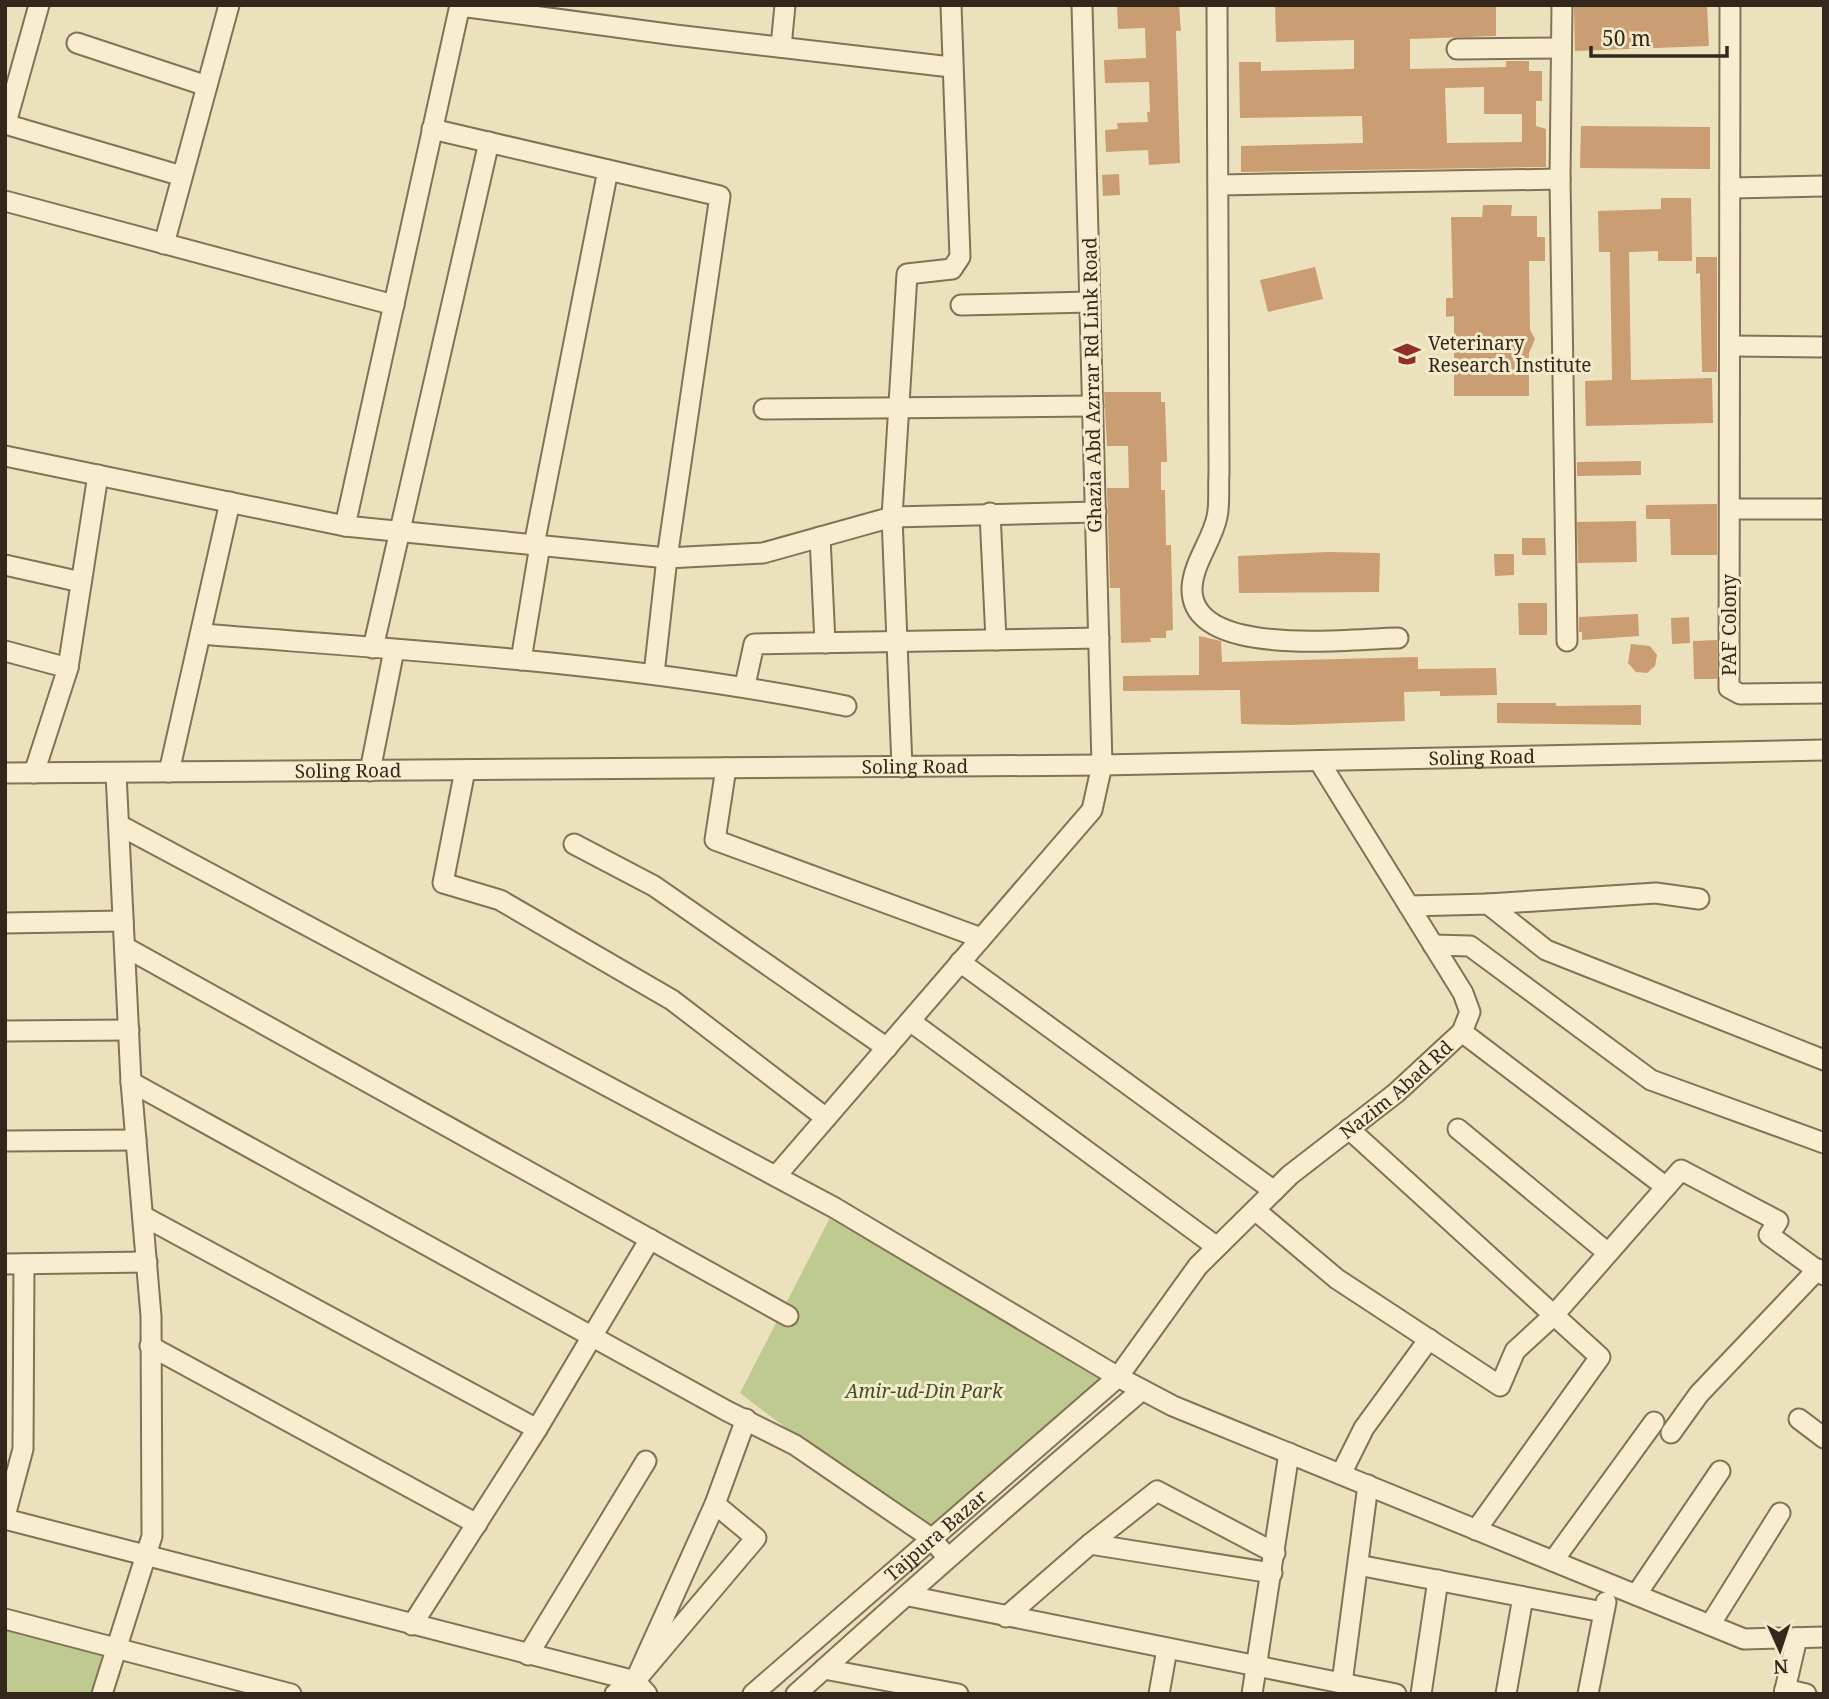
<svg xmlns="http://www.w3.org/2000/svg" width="1829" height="1699" viewBox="0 0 1829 1699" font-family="'Noto Serif',serif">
  <rect width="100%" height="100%" fill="#ece1bd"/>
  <g fill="#bfca91">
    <path d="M 835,1208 L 1118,1377 L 931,1538 L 740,1393 Z"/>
    <path d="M 5,1619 L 114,1648 L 102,1694 L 5,1694 Z"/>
  </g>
  <g fill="#ca9d73" fill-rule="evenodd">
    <path d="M 1117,5 L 1179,5 L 1181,31 L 1176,31 L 1180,163 L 1149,165 L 1148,150 L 1106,152 L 1105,130 L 1118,129 L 1117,123 L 1148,122 L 1147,112 L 1150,112 L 1149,82 L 1105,83 L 1104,60 L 1146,58 L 1145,28 L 1118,29 Z"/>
    <path d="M 1275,5 L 1496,5 L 1496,36 L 1410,39 L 1410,69 L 1506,67 L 1506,61 L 1529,61 L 1529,71 L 1542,71 L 1542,101 L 1536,101 L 1536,126 L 1546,129 L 1546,167 L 1241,172 L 1241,146 L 1363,143 L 1362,116 L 1240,118 L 1239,62 L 1261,62 L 1261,71 L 1354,69 L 1354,40 L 1276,42 ZM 1484,87 L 1484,114 L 1522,114 L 1522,142 L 1447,143 L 1445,88 Z"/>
    <path d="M 1574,5 L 1707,5 L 1709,46 L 1575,51 Z"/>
    <path d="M 1581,126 L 1710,127 L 1710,169 L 1580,168 Z"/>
    <path d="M 1119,174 L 1120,195 L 1103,196 L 1102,175 Z"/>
    <path d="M 1661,198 L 1691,198 L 1692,261 L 1658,261 L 1658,251 L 1629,252 L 1631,380 L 1712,378 L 1713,423 L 1586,426 L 1585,381 L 1612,380 L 1610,252 L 1599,252 L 1598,211 L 1661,209 Z"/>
    <path d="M 1483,205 L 1512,205 L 1511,216 L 1537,216 L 1537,237 L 1545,237 L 1545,261 L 1529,261 L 1530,330 L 1535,339 L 1529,353 L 1529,396 L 1454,396 L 1454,316 L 1446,317 L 1446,298 L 1453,298 L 1451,217 L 1482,217 Z"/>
    <path d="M 1696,257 L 1717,257 L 1717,372 L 1702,372 L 1700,273 L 1696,274 Z"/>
    <path d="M 1315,267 L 1323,299 L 1268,312 L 1260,280 Z"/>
    <path d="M 1104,392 L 1161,392 L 1161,402 L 1165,402 L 1167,462 L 1161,462 L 1161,490 L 1165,490 L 1166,545 L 1171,545 L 1173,630 L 1166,631 L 1166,638 L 1150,638 L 1151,642 L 1121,643 L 1120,588 L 1110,588 L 1107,488 L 1129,488 L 1128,446 L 1107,446 Z"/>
    <path d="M 1641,461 L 1641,475 L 1577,476 L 1577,462 Z"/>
    <path d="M 1717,504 L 1717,555 L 1671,555 L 1670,519 L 1646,519 L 1646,505 Z"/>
    <path d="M 1636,521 L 1637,562 L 1578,563 L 1577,522 Z"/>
    <path d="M 1522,538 L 1545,538 L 1546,555 L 1522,555 Z"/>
    <path d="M 1329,552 L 1380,553 L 1379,592 L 1239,593 L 1238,556 Z"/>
    <path d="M 1494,554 L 1514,554 L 1514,575 L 1495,576 Z"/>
    <path d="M 1518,603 L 1547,603 L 1547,635 L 1519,635 Z"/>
    <path d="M 1638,614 L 1639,636 L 1582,640 L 1582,632 L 1579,632 L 1579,617 Z"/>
    <path d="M 1689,617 L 1690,643 L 1672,644 L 1671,618 Z"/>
    <path d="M 1199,636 L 1221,641 L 1222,662 L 1418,657 L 1418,669 L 1496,668 L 1497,695 L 1440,696 L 1440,691 L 1404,692 L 1405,721 L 1289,725 L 1241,724 L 1240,690 L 1123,691 L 1123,676 L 1199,675 Z"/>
    <path d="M 1717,640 L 1717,679 L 1694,679 L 1693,641 Z"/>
    <path d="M 1631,644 L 1650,646 L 1657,655 L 1655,666 L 1647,673 L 1636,672 L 1628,663 Z"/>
    <path d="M 1497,703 L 1556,703 L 1556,706 L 1641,705 L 1641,725 L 1497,723 Z"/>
  </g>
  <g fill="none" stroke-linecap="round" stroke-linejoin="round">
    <defs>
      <g id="minor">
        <path d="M 1217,5 L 1219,474 C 1218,488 1220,504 1217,517 C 1212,541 1193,563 1192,588 C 1190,660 1353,638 1398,638"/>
        <path d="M 1562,5 L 1560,179 L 1567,641"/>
        <path d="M 1730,5 L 1729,688 L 1740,694 L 1824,693"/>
        <path d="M 460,6 L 675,35 L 951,67"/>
        <path d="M 77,43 L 207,86"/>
        <path d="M 781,47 L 785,5"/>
        <path d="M 1457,49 L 1561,48"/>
        <path d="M 6,123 L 39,5"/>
        <path d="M 5,124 L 182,176"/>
        <path d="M 432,129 L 720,196 L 667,558 L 654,674"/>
        <path d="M 1220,185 L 1560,179"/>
        <path d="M 1730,188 L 1824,186"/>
        <path d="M 5,201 L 394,305"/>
        <path d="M 164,244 L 229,5"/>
        <path d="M 961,305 L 1090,302"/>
        <path d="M 1730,346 L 1824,347"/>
        <path d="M 764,409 L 1093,406"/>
        <path d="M 5,456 L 345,526 L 667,558 L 763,553 L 892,517 L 1096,512"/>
        <path d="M 1730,509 L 1824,509"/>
        <path d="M 990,513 L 996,640"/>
        <path d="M 345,526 L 460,5"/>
        <path d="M 820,537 L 825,643"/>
        <path d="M 534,545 L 608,170"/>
        <path d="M 5,565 L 81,582"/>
        <path d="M 201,634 C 417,651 634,663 846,706"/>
        <path d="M 373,648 L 489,142"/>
        <path d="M 5,651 L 68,668"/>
        <path d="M 521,660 L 540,545"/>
        <path d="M 745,685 L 754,644 L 1099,638"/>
        <path d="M 902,767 L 892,517 L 907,274 L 952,269 L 960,257 L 951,5"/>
        <path d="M 726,768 L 715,840 L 981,938"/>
        <path d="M 465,770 L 443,883 L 500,900 L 672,1000 L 826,1118"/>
        <path d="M 370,771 L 394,650"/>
        <path d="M 169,772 L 230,502"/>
        <path id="s1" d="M 5,773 L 1102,765 L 1824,750"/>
        <path d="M 34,773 L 68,668 L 98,475"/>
        <path d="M 119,825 L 835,1208 L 1118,1377 L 1173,1406 L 1744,1639 L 1824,1637"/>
        <path d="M 574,844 L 654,886 L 887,1048"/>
        <path d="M 1488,904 L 1656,893 L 1699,899"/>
        <path d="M 1409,906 L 1488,904 L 1546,950 L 1824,1060"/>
        <path d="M 5,923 L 123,921"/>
        <path d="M 1433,945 L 1470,946 L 1651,1080 L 1824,1143"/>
        <path d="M 125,947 L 788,1316"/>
        <path d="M 960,962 L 1274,1191"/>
        <path d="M 910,1021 L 1217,1247"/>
        <path d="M 5,1031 L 129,1030"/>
        <path d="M 1462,1032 L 1666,1187"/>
        <path d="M 131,1082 L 727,1411 L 795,1445 L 931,1538 L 947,1557"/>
        <path d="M 1349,1129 L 1600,1357 L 1476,1530"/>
        <path d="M 1458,1129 L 1608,1253"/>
        <path d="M 5,1141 L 136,1140"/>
        <path d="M 776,1176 L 1092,810 L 1102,765 L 1082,5"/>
        <path d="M 1255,1210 L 1337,1279 L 1500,1386 L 1515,1351 L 1554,1315 L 1681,1170 L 1778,1221 L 1769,1235 L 1824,1275"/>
        <path d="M 143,1216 L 537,1429"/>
        <path d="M 5,1264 L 147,1262"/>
        <path d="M 150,1346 L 477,1524"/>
        <path d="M 1799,1419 L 1824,1438"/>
        <path d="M 1671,1433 L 1699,1394 L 1818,1269"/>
        <path d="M 1341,1474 L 1364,1428 L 1429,1339"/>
        <path d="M 5,1516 L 23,1449 L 24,1264"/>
        <path d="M 5,1519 L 635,1681 L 647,1694"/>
        <path d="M 1090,1544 L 1157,1491 L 1275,1553"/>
        <path d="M 1553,1561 L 1654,1422"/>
        <path d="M 1358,1565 L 1603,1612"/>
        <path d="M 1636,1595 L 1720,1471"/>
        <path d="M 909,1596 L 1396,1694"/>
        <path d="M 1006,1617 L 1090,1544 L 1272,1573"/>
        <path d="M 5,1619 L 291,1694"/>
        <path d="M 412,1625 L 537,1429 L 650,1239"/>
        <path d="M 1710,1625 L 1780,1513"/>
        <path d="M 528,1655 L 646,1461"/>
        <path d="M 824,1669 L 958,1694"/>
        <path d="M 635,1681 L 715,1504 L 746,1419"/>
        <path d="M 1342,1683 L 1368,1485"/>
        <path d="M 1785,1689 L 1806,1694"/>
        <path d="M 102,1694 L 152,1536 L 151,1316 L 131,1082 L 116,773"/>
        <path d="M 615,1694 L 635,1681 L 756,1538 L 715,1504"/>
        <path id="s2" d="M 753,1694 L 1118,1377 L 1198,1266 L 1290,1175 L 1396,1093 L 1462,1032 L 1470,1012 L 1463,993 L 1319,761"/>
        <path d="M 796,1694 C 910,1591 1025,1490 1142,1390"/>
        <path d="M 1159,1694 L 1167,1649"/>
        <path d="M 1252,1694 L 1289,1453"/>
        <path d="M 1421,1694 L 1438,1580"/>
        <path d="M 1506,1694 L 1523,1597"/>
        <path d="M 1588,1694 L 1606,1602"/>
        <path d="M 1784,1694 L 1797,1638"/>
      </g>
    </defs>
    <use href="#minor" stroke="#837256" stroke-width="23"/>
    <use href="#minor" stroke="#f8eecf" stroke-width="19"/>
  </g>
  <defs>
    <symbol id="university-bare" viewBox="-9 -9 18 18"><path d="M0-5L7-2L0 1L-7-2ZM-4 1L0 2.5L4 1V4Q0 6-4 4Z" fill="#912e28" stroke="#f4ebcc" stroke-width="2.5" paint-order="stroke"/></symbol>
  </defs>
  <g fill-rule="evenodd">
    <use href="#university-bare" x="1388" y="335" width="38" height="38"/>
  </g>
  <g text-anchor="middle" stroke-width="6" stroke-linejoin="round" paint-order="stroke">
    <g font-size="19" fill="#33281b" stroke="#f4ebcc" text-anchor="start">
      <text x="1428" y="350">Veterinary<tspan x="1428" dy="22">Research Institute</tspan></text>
    </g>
    <g font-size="19" fill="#33281b" stroke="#f4ebcc">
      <text transform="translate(1092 385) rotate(-91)" y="7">Ghazia Abd Azrrar Rd Link Road</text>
      <text transform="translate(1729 625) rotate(-90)" y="7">PAF Colony</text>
      <text dy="7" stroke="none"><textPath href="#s1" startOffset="1477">Soling Road</textPath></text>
      <text dy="7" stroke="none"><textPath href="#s1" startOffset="910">Soling Road</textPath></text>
      <text dy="7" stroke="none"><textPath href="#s1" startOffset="343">Soling Road</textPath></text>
      <text dy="7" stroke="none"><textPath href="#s2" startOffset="886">Nazim Abad Rd</textPath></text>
      <text dy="7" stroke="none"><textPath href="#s2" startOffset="242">Tajpura Bazar</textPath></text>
    </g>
    <g font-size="19" font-style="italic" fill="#414f22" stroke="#f4ebcc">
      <text x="924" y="1398">Amir-ud-Din Park</text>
    </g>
  </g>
  <rect width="1829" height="1699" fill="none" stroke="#33281b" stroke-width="14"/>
  <g transform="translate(1780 1650) rotate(177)" stroke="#f4ebcc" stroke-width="5" paint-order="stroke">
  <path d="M0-5L12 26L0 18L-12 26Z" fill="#33281b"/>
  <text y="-10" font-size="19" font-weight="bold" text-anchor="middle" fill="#33281b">N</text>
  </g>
  <path d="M1591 46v10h136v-10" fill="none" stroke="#33281b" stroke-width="3.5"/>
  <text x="1602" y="46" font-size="21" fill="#33281b" stroke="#f4ebcc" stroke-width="5" paint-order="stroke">50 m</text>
</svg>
